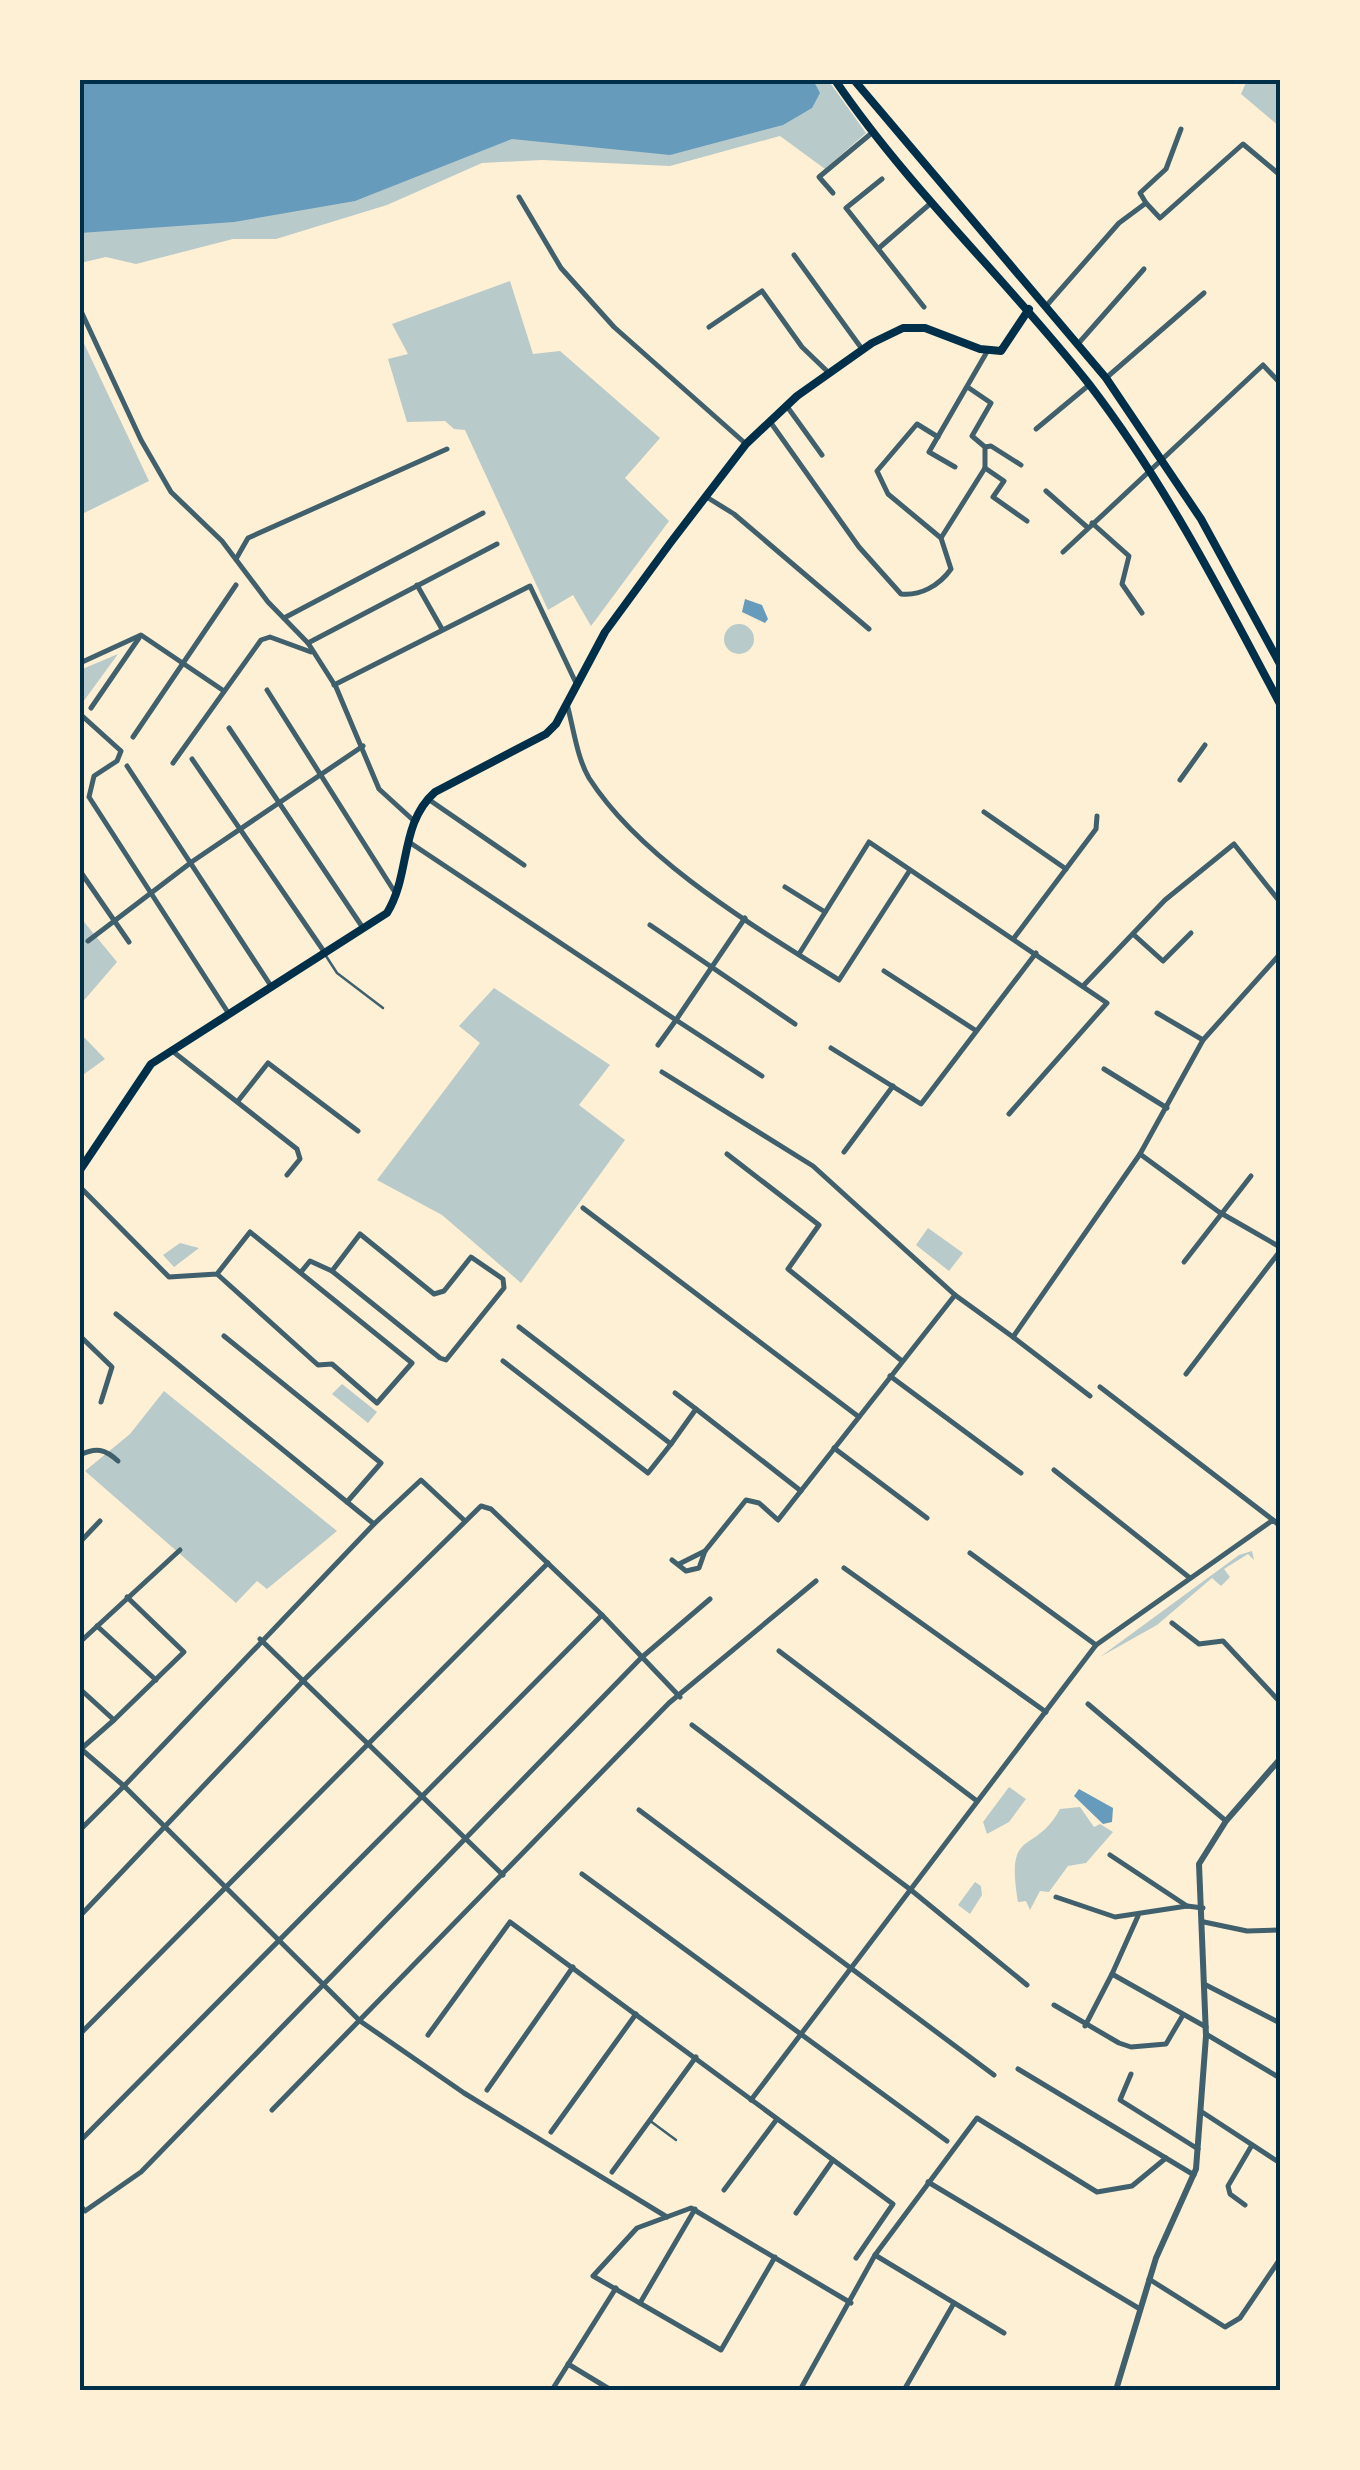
<svg xmlns="http://www.w3.org/2000/svg" width="1360" height="2470" viewBox="0 0 1360 2470" font-family="Lato,sans-serif">
  <rect width="100%" height="100%" fill="#fdf0d5"/>
  <g fill="#b9caca">
    <path d="M 80,80 L 828,80 L 866,133 L 825,169 L 780,136 L 670,166 L 542,160 L 482,163 L 387,205 L 276,239 L 233,239 L 136,264 L 106,257 L 80,263 Z"/>
    <path d="M 1247,80 L 1280,80 L 1280,127 L 1241,94 Z"/>
    <path d="M 510,281 L 533,354 L 560,351 L 660,438 L 625,478 L 669,521 L 591,626 L 573,595 L 548,610 L 465,430 L 454,429 L 445,421 L 407,422 L 388,359 L 408,354 L 392,324 Z"/>
    <path d="M 80,335 L 149,481 L 80,515 Z"/>
    <circle cx="739" cy="639" r="15"/>
    <path d="M 118,654 L 83,702 L 80,670 Z"/>
    <path d="M 80,917 L 117,962 L 80,1005 Z"/>
    <path d="M 494,988 L 610,1065 L 579,1105 L 625,1140 L 521,1283 L 442,1215 L 377,1180 L 480,1043 L 459,1026 Z"/>
    <path d="M 80,1033 L 105,1059 L 80,1077 Z"/>
    <path d="M 928,1228 L 963,1253 L 949,1271 L 916,1245 Z"/>
    <path d="M 180,1243 L 199,1248 L 174,1267 L 163,1255 Z"/>
    <path d="M 342,1384 L 377,1412 L 368,1423 L 332,1394 Z"/>
    <path d="M 164,1391 L 337,1531 L 267,1589 L 257,1581 L 236,1603 L 85,1471 L 130,1434 Z"/>
    <path d="M 1252,1551 L 1254,1560 L 1248,1554 L 1224,1569 L 1230,1577 L 1221,1586 L 1212,1578 L 1157,1625 L 1100,1657 L 1239,1555 Z"/>
    <path d="M 1009,1787 L 1026,1799 L 1009,1822 L 987,1834 L 983,1822 Z"/>
    <path d="M 1080,1807 L 1094,1827 L 1100,1824 L 1113,1832 L 1086,1863 L 1068,1866 L 1049,1892 L 1040,1891 L 1030,1910 L 1026,1901 L 1018,1902 C 1005,1825 1034,1857 1060,1809 Z"/>
    <path d="M 975,1882 L 981,1886 L 982,1895 L 970,1914 L 958,1905 Z"/>
  </g>
  <g fill="#669bbc">
    <path d="M 80,80 L 813,80 L 820,93 L 812,108 L 783,125 L 670,155 L 512,139 L 355,201 L 234,222 L 80,233 Z"/>
    <path d="M 745,599 L 762,605 L 768,619 L 765,623 L 742,612 Z"/>
    <path d="M 1079,1789 L 1113,1808 L 1112,1822 L 1103,1824 L 1074,1796 Z"/>
  </g>
  <g fill="none" stroke-linecap="round" stroke-linejoin="round">
    <g stroke="#3f606c" stroke-width="2.5">
      <path d="M 326,956 L 337,973 L 383,1008"/>
      <path d="M 649,2120 L 676,2140"/>
    </g>
    <g stroke="#3f606c" stroke-width="5">
      <path d="M 882,179 L 846,208 L 924,307"/>
      <path d="M 833,193 L 819,177 L 873,132"/>
      <path d="M 519,197 L 561,268 L 614,327 L 746,444"/>
      <path d="M 1146,203 L 1140,193 L 1166,169 L 1181,129"/>
      <path d="M 879,248 L 931,203"/>
      <path d="M 794,255 L 862,349"/>
      <path d="M 1047,305 L 1119,223 L 1146,203 L 1160,218 L 1243,144 L 1280,175"/>
      <path d="M 80,309 L 141,440 L 171,492 L 222,541 L 268,602 L 308,643 L 336,687 L 379,789 L 413,820"/>
      <path d="M 709,327 L 762,291 L 802,347 L 829,373"/>
      <path d="M 1077,345 L 1144,269"/>
      <path d="M 1106,378 L 1204,293"/>
      <path d="M 786,405 L 822,455"/>
      <path d="M 771,423 L 859,547 L 901,594 C 920,596 939,586 951,569 L 941,538 L 985,468 L 985,447 L 972,436 L 991,403 L 969,388"/>
      <path d="M 1036,429 L 1089,385"/>
      <path d="M 938,437 L 917,424 L 877,471 L 888,494 L 941,538"/>
      <path d="M 985,447 L 991,446 L 1021,465"/>
      <path d="M 955,467 L 929,452 L 988,350"/>
      <path d="M 985,468 L 1004,481 L 993,497 L 1027,521"/>
      <path d="M 1046,491 L 1087,527"/>
      <path d="M 705,496 L 734,514 L 869,629"/>
      <path d="M 1092,523 L 1129,556 L 1122,584 L 1142,613"/>
      <path d="M 1063,552 L 1263,365 L 1280,383"/>
      <path d="M 236,559 L 248,538 L 447,449"/>
      <path d="M 417,585 L 442,629"/>
      <path d="M 284,618 L 483,513"/>
      <path d="M 308,643 L 497,544"/>
      <path d="M 80,663 L 141,635 L 224,691"/>
      <path d="M 334,685 L 530,586 L 576,683"/>
      <path d="M 267,690 L 396,894"/>
      <path d="M 567,704 C 573,726 577,758 589,778 C 642,861 757,928 839,980 L 910,870"/>
      <path d="M 91,708 L 139,638"/>
      <path d="M 80,714 L 121,751 L 117,761 L 94,776 L 89,797 L 227,1011"/>
      <path d="M 229,728 L 363,928"/>
      <path d="M 133,737 L 236,585"/>
      <path d="M 192,759 L 325,953"/>
      <path d="M 173,763 L 261,640 L 270,637 L 311,652"/>
      <path d="M 127,766 L 271,986"/>
      <path d="M 1180,780 L 1205,745"/>
      <path d="M 428,799 L 524,865"/>
      <path d="M 984,812 L 1066,869"/>
      <path d="M 409,842 L 676,1020 L 745,918"/>
      <path d="M 80,871 L 129,942"/>
      <path d="M 785,887 L 825,912"/>
      <path d="M 650,925 L 795,1024"/>
      <path d="M 1133,934 L 1163,961 L 1191,933"/>
      <path d="M 1014,938 L 1096,829 L 1097,816"/>
      <path d="M 88,941 L 193,861 L 363,746"/>
      <path d="M 799,954 L 869,842 L 1107,1003 L 1009,1114"/>
      <path d="M 884,971 L 975,1030"/>
      <path d="M 1083,986 L 1165,900 L 1234,844 L 1280,902"/>
      <path d="M 1157,1013 L 1203,1040"/>
      <path d="M 658,1045 L 676,1020 L 762,1076"/>
      <path d="M 831,1048 L 921,1104 L 1036,953"/>
      <path d="M 171,1050 L 297,1149 L 300,1159 L 287,1175"/>
      <path d="M 1104,1069 L 1167,1108"/>
      <path d="M 662,1072 L 813,1166 L 955,1295 L 1013,1337 L 1140,1154 L 1203,1040 L 1280,954"/>
      <path d="M 238,1101 L 268,1063 L 358,1131"/>
      <path d="M 844,1152 L 893,1086"/>
      <path d="M 727,1154 L 819,1225 L 788,1269 L 902,1361"/>
      <path d="M 1140,1154 L 1219,1212 L 1280,1247"/>
      <path d="M 80,1187 L 169,1277 L 217,1274 L 318,1365 L 332,1364 L 377,1403 L 412,1363 L 250,1232 L 217,1274"/>
      <path d="M 583,1208 L 859,1417"/>
      <path d="M 360,1234 L 434,1294 L 444,1291 L 471,1257 L 503,1279 L 504,1288 L 446,1360 L 440,1358 L 332,1271 Z"/>
      <path d="M 1184,1262 L 1251,1176"/>
      <path d="M 301,1272 L 310,1261 L 332,1271"/>
      <path d="M 116,1314 L 374,1524 L 421,1480 L 465,1521"/>
      <path d="M 519,1327 L 671,1444 L 696,1409 L 801,1491"/>
      <path d="M 80,1336 L 112,1367 L 101,1402"/>
      <path d="M 224,1336 L 381,1463 L 347,1502"/>
      <path d="M 1013,1337 L 1090,1396"/>
      <path d="M 503,1361 L 648,1473 L 671,1444"/>
      <path d="M 1186,1374 L 1280,1251"/>
      <path d="M 890,1376 L 1021,1473"/>
      <path d="M 1100,1387 L 1273,1520"/>
      <path d="M 675,1393 L 696,1409"/>
      <path d="M 834,1448 L 927,1518"/>
      <path d="M 80,1455 C 96,1447 105,1449 118,1461"/>
      <path d="M 1054,1470 L 1190,1578"/>
      <path d="M 80,1542 L 100,1521"/>
      <path d="M 970,1553 L 1096,1645"/>
      <path d="M 672,1560 L 686,1571 L 699,1568 L 705,1551 L 746,1500 L 759,1503 L 778,1520 L 955,1295"/>
      <path d="M 679,1564 L 705,1551"/>
      <path d="M 844,1568 L 1046,1712"/>
      <path d="M 1172,1623 L 1199,1644 L 1223,1641 L 1280,1702"/>
      <path d="M 97,1626 L 156,1680"/>
      <path d="M 260,1639 L 503,1875"/>
      <path d="M 80,1642 L 180,1550"/>
      <path d="M 779,1651 L 977,1801"/>
      <path d="M 80,1689 L 114,1720 L 184,1652 L 127,1597"/>
      <path d="M 1088,1704 L 1226,1821"/>
      <path d="M 692,1725 L 911,1890 L 1027,1985"/>
      <path d="M 82,1748 L 114,1720"/>
      <path d="M 81,1749 L 124,1786 L 374,1524"/>
      <path d="M 639,1810 L 994,2075"/>
      <path d="M 80,1830 L 124,1786 L 360,2021 L 464,2093 L 667,2217"/>
      <path d="M 1110,1855 L 1187,1906"/>
      <path d="M 582,1874 L 947,2141"/>
      <path d="M 1056,1897 L 1115,1917 L 1187,1906 L 1203,1908"/>
      <path d="M 80,1916 L 303,1681 L 481,1506 L 491,1509 L 602,1615 L 680,1697"/>
      <path d="M 1204,1922 L 1247,1931 L 1280,1930"/>
      <path d="M 1112,1974 L 1138,1916"/>
      <path d="M 1206,1985 L 1280,2023"/>
      <path d="M 1054,2005 L 1119,2043 L 1131,2047 L 1166,2044 L 1183,2015"/>
      <path d="M 1085,2026 L 1112,1974 L 1206,2027"/>
      <path d="M 80,2034 L 548,1563"/>
      <path d="M 1206,2034 L 1280,2078"/>
      <path d="M 428,2035 L 510,1922 L 893,2204 L 856,2258"/>
      <path d="M 1018,2069 L 1194,2175"/>
      <path d="M 1131,2074 L 1120,2100 L 1198,2149"/>
      <path d="M 487,2090 L 573,1967"/>
      <path d="M 751,2100 L 1096,1645 L 1273,1520 L 1280,1526"/>
      <path d="M 272,2110 L 669,1703 L 816,1581"/>
      <path d="M 1202,2112 L 1280,2163"/>
      <path d="M 551,2132 L 636,2014"/>
      <path d="M 80,2141 L 602,1615"/>
      <path d="M 612,2172 L 696,2057"/>
      <path d="M 928,2182 L 1140,2309"/>
      <path d="M 724,2190 L 777,2119"/>
      <path d="M 80,2205 L 85,2211 L 141,2172 L 641,1658 L 710,1599"/>
      <path d="M 1245,2205 L 1230,2194 L 1228,2186 L 1252,2145"/>
      <path d="M 796,2213 L 833,2160"/>
      <path d="M 875,2255 L 1004,2333"/>
      <path d="M 775,2257 L 721,2350 L 593,2276 L 637,2228 L 691,2208 L 851,2303"/>
      <path d="M 1149,2279 L 1225,2327 L 1240,2318 L 1280,2259"/>
      <path d="M 640,2303 L 695,2209"/>
      <path d="M 568,2364 L 611,2390"/>
      <path d="M 552,2390 L 616,2288"/>
      <path d="M 800,2390 L 875,2255 L 977,2118 L 1097,2192 L 1132,2186 L 1166,2158"/>
      <path d="M 904,2390 L 954,2303"/>
    </g>
    <path stroke="#3f606c" stroke-width="6" d="M 1116,2390 L 1156,2258 L 1196,2169 L 1206,2036 L 1199,1864 L 1226,1821 L 1280,1759"/>
    <path stroke="#003049" stroke-width="8" d="M 80,1170 L 151,1064 L 387,913 C 411,874 399,824 435,792 L 546,734 L 556,724 L 605,632 L 671,542 L 746,444 L 797,396 L 872,343 L 903,328 L 925,328 L 980,349 L 1001,351 L 1029,309"/>
    <g stroke="#003049" stroke-width="8">
      <path d="M 835,80 C 909,189 1008,281 1089,384 C 1165,483 1222,594 1280,704"/>
      <path d="M 854,80 L 1106,378 L 1201,519 L 1280,664"/>
    </g>
  </g>
  <rect width="1360" height="2470" fill="none" stroke="#fdf0d5" stroke-width="165"/>
  <rect x="82" y="82" width="1196" height="2306" fill="none" stroke="#003049" stroke-width="4"/>
</svg>
